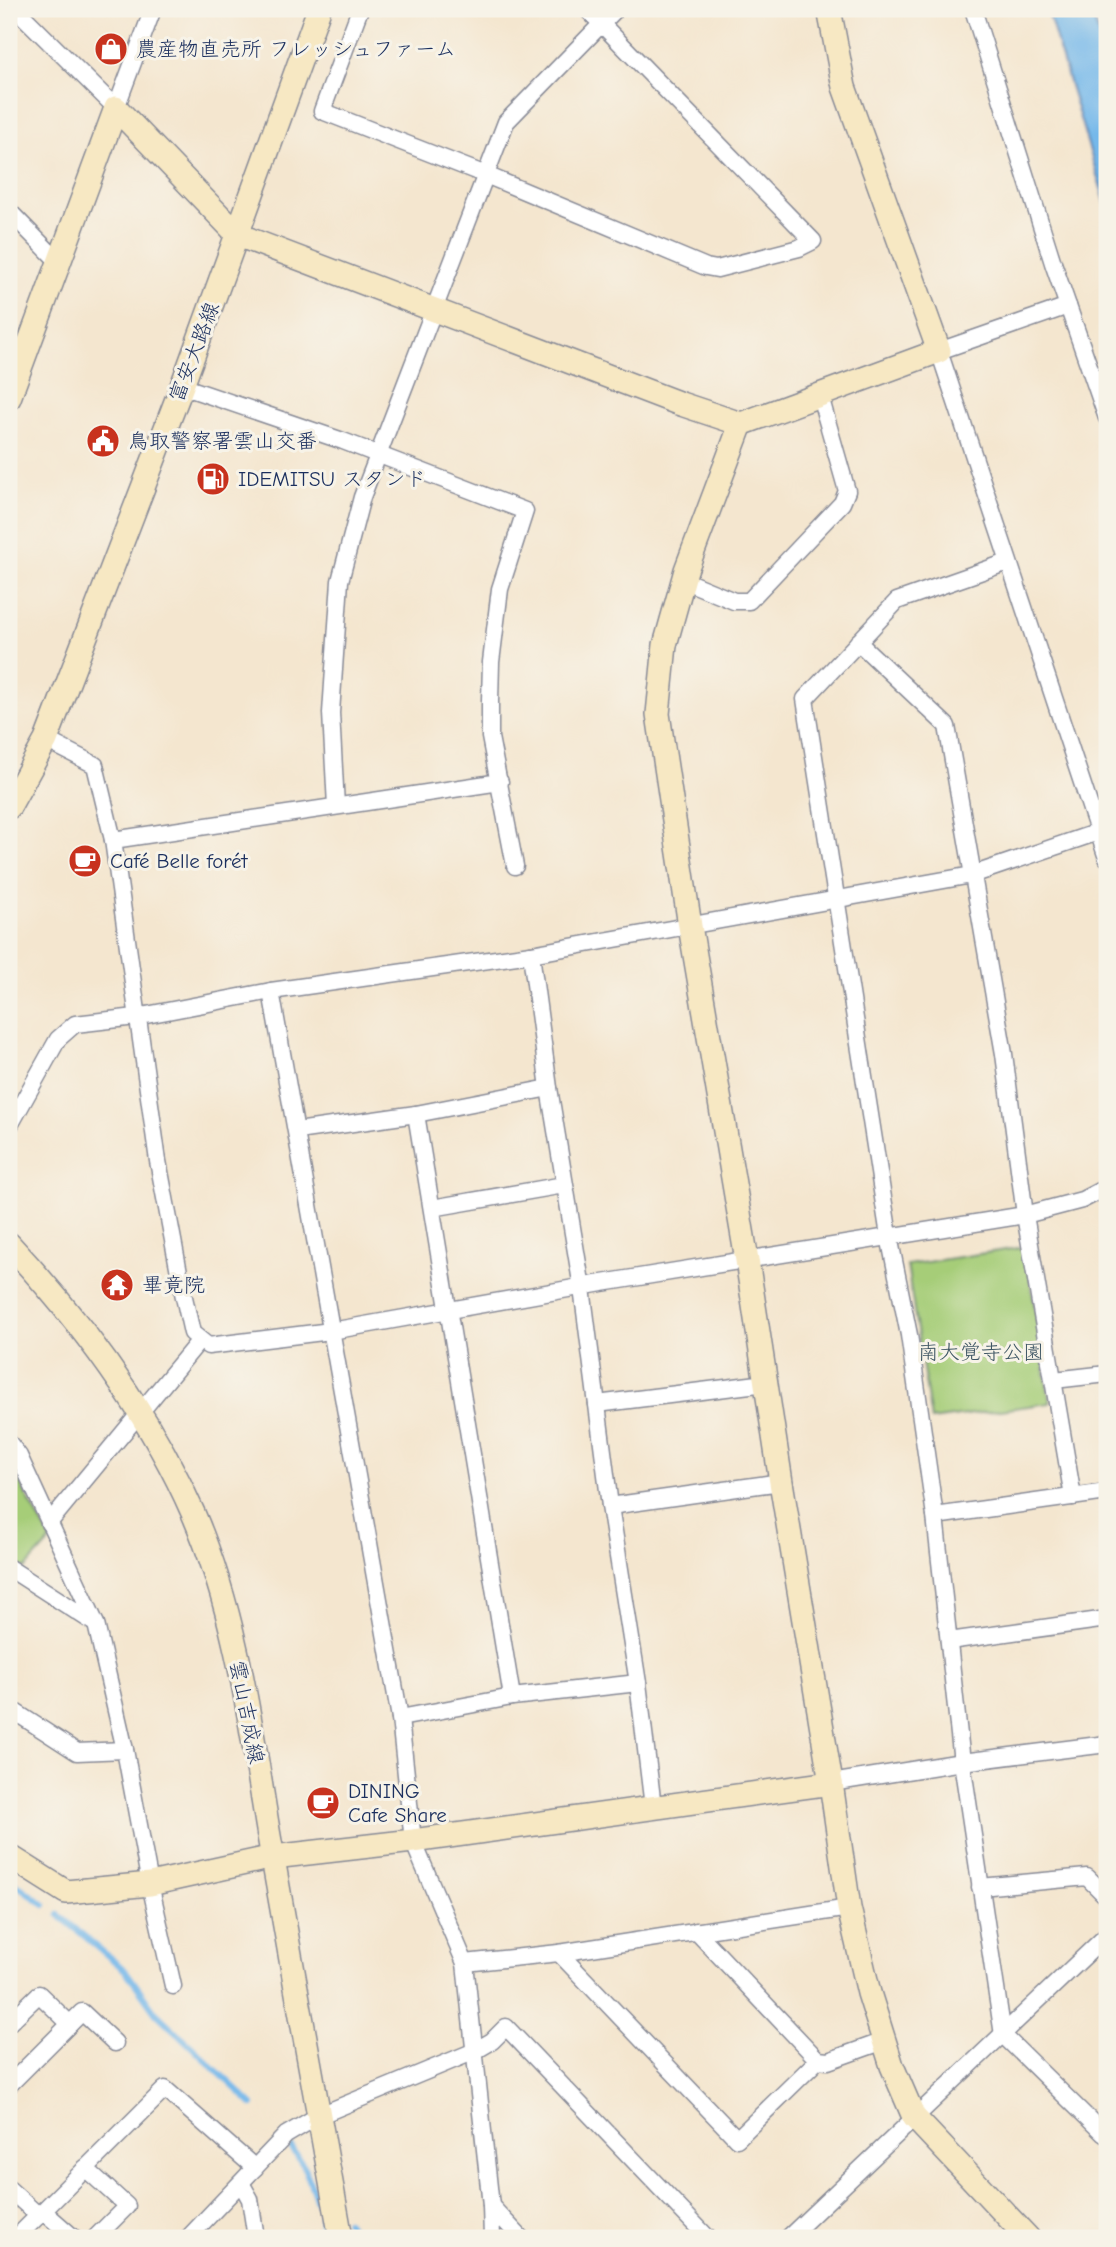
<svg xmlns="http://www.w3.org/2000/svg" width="1116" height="2247" viewBox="0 0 1116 2247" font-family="'Comic Neue','Klee One',sans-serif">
  <rect width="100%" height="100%" fill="#f7f3e8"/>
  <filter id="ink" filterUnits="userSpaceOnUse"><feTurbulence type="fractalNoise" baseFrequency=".0143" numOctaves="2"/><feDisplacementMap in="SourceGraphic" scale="14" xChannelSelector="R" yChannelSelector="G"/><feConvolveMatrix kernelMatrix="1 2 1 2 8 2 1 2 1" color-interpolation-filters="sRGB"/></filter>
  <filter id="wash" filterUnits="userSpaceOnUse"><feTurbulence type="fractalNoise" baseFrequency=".00686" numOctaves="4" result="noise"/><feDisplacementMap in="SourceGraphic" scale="28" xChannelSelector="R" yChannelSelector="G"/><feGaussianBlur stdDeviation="1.57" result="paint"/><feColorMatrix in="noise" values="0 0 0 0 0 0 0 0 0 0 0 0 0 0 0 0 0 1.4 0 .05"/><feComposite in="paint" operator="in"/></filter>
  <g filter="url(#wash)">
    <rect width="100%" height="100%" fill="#f4e6cf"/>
    <g fill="#a6cd78" stroke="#607e6b" stroke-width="2">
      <path d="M 1025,1247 L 1050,1403 L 931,1420 L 907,1265 Z"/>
      <path d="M 9,1464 L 51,1540 L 25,1569 L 9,1558 Z"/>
    </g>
    <path fill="#75b8ea" stroke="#4874a4" stroke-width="2" d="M 1047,9 L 1091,9 L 1107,63 L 1107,208 Z"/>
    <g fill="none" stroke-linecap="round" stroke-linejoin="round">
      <g stroke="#75b8ea" stroke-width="6">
        <path d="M 13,1882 L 45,1905"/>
        <path d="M 59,1915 L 126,1971 L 156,2013 L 253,2105"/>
        <path d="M 291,2147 C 304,2163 311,2182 317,2202"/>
        <path d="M 321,2214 L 322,2238"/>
        <path d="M 346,2221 L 358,2238"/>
      </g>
    </g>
  </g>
  <g filter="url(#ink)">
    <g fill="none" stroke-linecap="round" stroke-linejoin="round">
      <defs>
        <g id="street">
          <path d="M 16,9 L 116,108 L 153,9"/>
          <path d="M 360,9 L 322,111 L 486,175 L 706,267 L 717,269 L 799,248 L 813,241 L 587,9"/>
          <path d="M 973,9 L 1053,263 L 1107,418"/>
          <path d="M 9,211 L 58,261"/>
          <path d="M 1068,306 L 939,351 L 1107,858"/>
          <path d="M 182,386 L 343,441 L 525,511 L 500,589 L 491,662 L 490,701 L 490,737 L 515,866"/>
          <path d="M 1008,562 L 897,601 L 805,699 L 889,1236 L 909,1335 L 935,1516 L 962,1762 L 1003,2035 L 1104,2134 L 1107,2130"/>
          <path d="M 683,580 L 734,601 L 749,601 L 842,503 L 847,491 L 820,396"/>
          <path d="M 858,642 L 947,726 L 1004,1054 L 1025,1215 L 1073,1497"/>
          <path d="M 46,740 L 95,765 L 113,840 L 158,1161 L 182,1288 L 192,1333 L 208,1346 L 331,1331 L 602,1283 L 1025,1215 L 1082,1200 L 1107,1187"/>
          <path d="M 336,806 L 331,713 L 340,581 L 362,497 L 506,122 L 616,9"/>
          <path d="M 113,840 L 500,782"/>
          <path d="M 531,954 L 549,1088 L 582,1288 L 610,1506 L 638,1683 L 653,1807"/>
          <path d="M 271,991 L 400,1718 L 413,1841 L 465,1963 L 491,2206 L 492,2238"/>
          <path d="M 416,1114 L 512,1697"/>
          <path d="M 9,1127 L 58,1039 L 75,1024 L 136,1017 L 271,991 L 531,954 L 972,875 L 1107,829"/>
          <path d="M 297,1131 L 416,1114 L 549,1088"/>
          <path d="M 432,1208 L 564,1185"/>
          <path d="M 1054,1380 L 1107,1374"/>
          <path d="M 597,1404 L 766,1383"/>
          <path d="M 9,1443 L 19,1456 L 96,1624 L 125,1750 L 150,1884 L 173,1986"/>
          <path d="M 610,1506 L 781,1482"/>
          <path d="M 935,1516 L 1107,1492"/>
          <path d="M 49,1523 L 200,1340"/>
          <path d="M 9,1568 L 96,1624"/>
          <path d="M 949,1641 L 1107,1619"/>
          <path d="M 9,1708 L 77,1752 L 125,1750"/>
          <path d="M 400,1718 L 512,1697 L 638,1683"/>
          <path d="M 831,1783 L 962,1762 L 1107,1744"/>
          <path d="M 980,1887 L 1087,1877 L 1107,1897"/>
          <path d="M 559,1953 L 737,2139 L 818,2060 L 696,1931"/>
          <path d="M 465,1963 L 559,1953 L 849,1908"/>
          <path d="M 9,2023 L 39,1994 L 70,2024"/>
          <path d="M 818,2060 L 828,2061 L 884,2041"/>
          <path d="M 9,2085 L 82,2012 L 115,2043"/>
          <path d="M 85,2168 L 127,2206 L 95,2238"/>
          <path d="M 241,2183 L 250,2199 L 256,2238"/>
          <path d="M 9,2189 L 39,2216"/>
          <path d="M 491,2206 L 521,2238"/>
          <path d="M 43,2211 L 74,2238"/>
          <path d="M 16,2238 L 165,2089 L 255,2168"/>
          <path d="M 188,2238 L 286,2135 L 318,2116 L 475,2051 L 492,2041 L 506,2027 L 708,2238"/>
          <path d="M 788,2238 L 1107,1935"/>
        </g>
        <g id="secondary">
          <path d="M 9,398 L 116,108 L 238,235 L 678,403 L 741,424 L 939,351 L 844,87 L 829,9"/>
          <path d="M 741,424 L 686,570 L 665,645 L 658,714 L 690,926 L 747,1260 L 781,1482 L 831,1783 L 849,1908 L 869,1993 L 892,2066 L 914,2117 L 1028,2238"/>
          <path d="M 9,807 L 46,740 L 182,386 L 319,9"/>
          <path d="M 9,1244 C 83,1324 149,1412 193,1513 C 237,1614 251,1728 269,1836 C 293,1970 316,2104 341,2238"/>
          <path d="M 9,1856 L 66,1892 L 150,1884 L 273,1857 L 413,1841 L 831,1783"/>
        </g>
      </defs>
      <use href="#street" stroke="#888a96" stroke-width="19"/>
      <use href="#secondary" stroke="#888a96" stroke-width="26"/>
      <use href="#street" stroke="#fff" stroke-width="16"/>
      <use href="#secondary" stroke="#f7e8c3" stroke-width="23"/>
    </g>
  </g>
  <defs>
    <symbol id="shop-disc" viewBox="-11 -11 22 22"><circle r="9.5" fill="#c8321e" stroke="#f7f3e8"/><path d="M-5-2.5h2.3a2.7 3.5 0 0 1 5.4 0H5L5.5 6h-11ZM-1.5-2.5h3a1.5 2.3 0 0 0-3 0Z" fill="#fff"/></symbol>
    <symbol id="civic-disc" viewBox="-11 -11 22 22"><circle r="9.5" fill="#c8321e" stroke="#f7f3e8"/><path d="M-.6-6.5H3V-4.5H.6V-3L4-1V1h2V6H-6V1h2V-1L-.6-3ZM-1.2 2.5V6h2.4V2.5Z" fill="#fff"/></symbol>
    <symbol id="fuel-disc" viewBox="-11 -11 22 22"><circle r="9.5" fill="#c8321e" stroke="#f7f3e8"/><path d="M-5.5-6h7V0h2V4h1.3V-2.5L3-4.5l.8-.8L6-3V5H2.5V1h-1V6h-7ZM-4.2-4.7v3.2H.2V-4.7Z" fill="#fff"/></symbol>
    <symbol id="cafe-disc" viewBox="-11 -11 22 22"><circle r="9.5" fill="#c8321e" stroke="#f7f3e8"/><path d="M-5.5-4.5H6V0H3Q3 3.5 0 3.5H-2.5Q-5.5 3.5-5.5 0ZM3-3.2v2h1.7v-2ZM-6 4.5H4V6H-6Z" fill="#fff"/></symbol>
    <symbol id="temple-disc" viewBox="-11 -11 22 22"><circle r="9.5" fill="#c8321e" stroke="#f7f3e8"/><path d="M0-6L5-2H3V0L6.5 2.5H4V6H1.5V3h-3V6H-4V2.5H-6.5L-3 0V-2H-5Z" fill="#fff"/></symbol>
  </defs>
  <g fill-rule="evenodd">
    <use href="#shop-disc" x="92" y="30" width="38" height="38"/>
    <use href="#civic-disc" x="84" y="422" width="38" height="38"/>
    <use href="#fuel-disc" x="194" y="460" width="38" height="38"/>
    <use href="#cafe-disc" x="66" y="842" width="38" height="38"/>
    <use href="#temple-disc" x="98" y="1266" width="38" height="38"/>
    <use href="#cafe-disc" x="304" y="1784" width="38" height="38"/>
  </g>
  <g text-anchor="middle" stroke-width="6" stroke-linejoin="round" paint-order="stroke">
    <g font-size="21" fill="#1b2f5e" stroke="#f7f3e8" text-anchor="start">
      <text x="136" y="56">農産物直売所 フレッシュファーム</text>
      <text x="128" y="448">鳥取警察署雲山交番</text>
      <text x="238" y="486">IDEMITSU スタンド</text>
      <text x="110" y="868">Café Belle forét</text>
      <text x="142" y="1292">畢竟院</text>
      <text x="348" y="1798">DINING<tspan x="348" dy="24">Cafe Share</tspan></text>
    </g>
    <g font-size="21" fill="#1b2f5e" stroke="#f7f3e8">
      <text transform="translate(194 352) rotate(-69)" y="7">富安大路線</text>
      <text transform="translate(247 1712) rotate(79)" y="7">雲山吉成線</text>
    </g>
    <g font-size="21" fill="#3e5664" stroke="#f7f3e8">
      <text x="981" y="1359">南大覚寺公園</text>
    </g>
  </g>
  <rect width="1116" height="2247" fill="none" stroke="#f7f3e8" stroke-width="35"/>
</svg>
